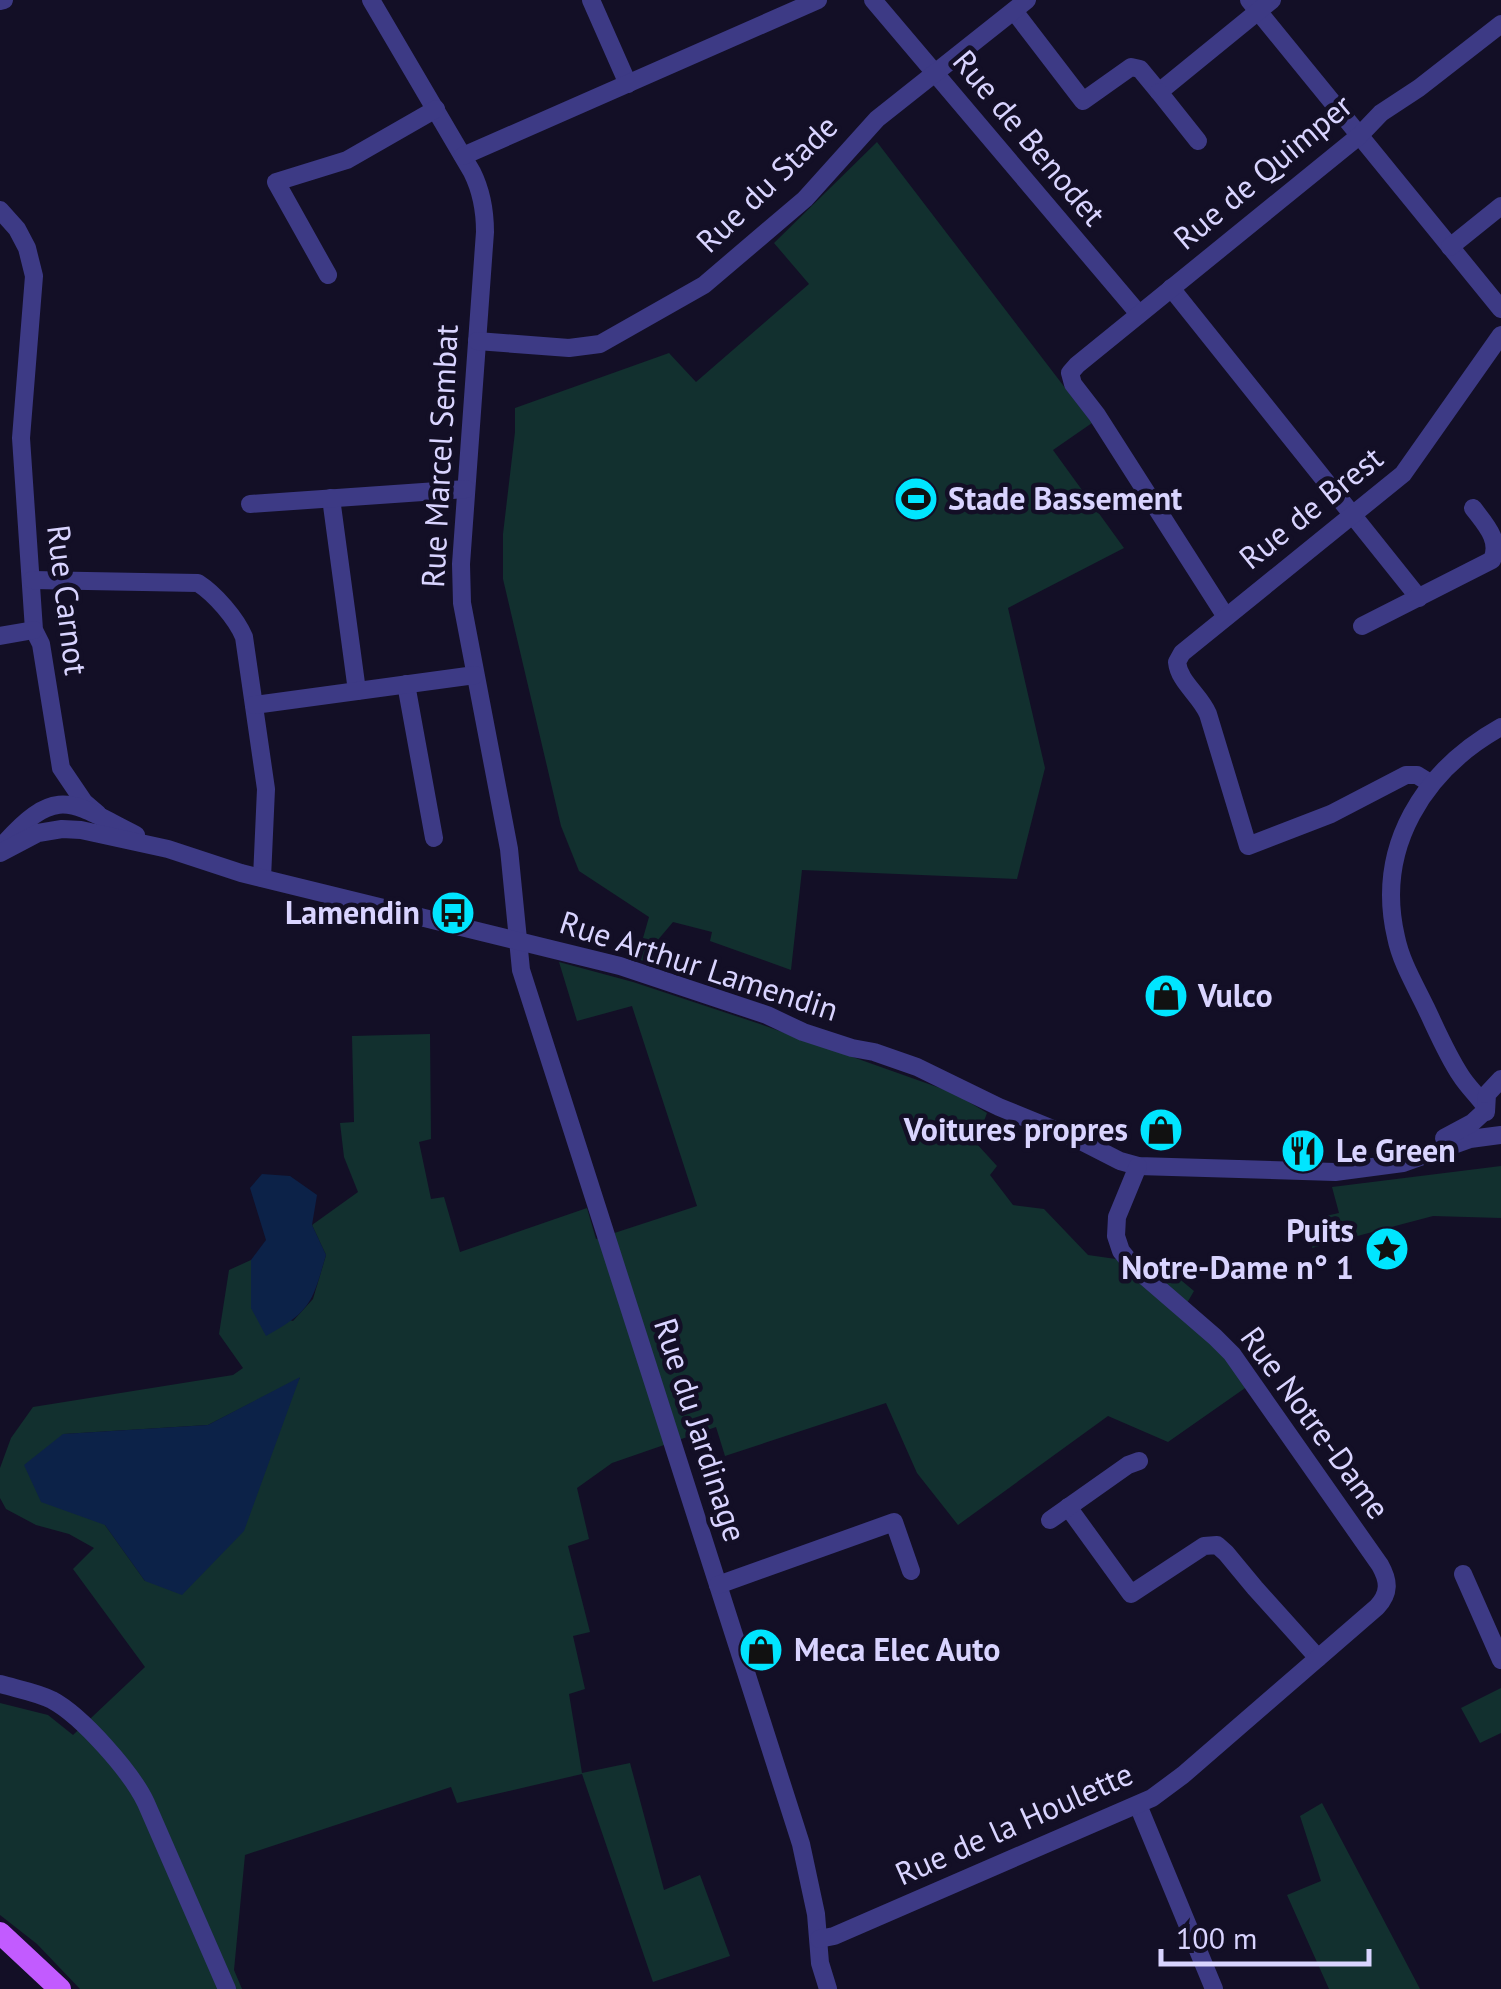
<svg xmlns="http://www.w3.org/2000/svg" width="1501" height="1989" viewBox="0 0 1501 1989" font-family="'PT Sans',sans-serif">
  <rect width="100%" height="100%" fill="#130f26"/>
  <g fill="#12302f" fill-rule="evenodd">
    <path d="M 877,142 L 1092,423 L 1053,450 L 1124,548 L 1008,608 L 1045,768 L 1017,879 L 802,870 L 791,970 L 710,941 L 712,932 L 673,922 L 657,941 L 651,963 L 637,959 L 649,917 L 579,871 L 561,826 L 503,579 L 503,534 L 515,432 L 515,408 L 669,353 L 696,382 L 809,284 L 774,243 Z"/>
    <path d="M 559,962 L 633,982 L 760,1024 L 954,1093 L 987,1113 L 976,1143 L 997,1166 L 990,1175 L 1013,1205 L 1044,1209 L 1088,1255 L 1116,1259 L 1135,1275 L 1164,1266 L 1194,1291 L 1187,1303 L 1224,1334 L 1258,1379 L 1168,1442 L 1108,1416 L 958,1525 L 917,1473 L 886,1403 L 725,1456 L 716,1427 L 612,1463 L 577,1488 L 589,1539 L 568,1546 L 590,1632 L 573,1636 L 585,1689 L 569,1694 L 582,1773 L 630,1763 L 664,1890 L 700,1875 L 730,1956 L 653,1982 L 582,1774 L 457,1803 L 451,1787 L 245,1855 L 234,1970 L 242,1989 L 80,1989 L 37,1944 L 0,1915 L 0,1703 L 48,1715 L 73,1735 L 145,1667 L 73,1569 L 94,1548 L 69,1534 L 36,1525 L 6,1509 L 0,1498 L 0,1468 L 11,1438 L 33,1407 L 233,1375 L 243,1368 L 219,1334 L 229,1270 L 251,1260 L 251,1308 L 293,1321 L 313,1299 L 326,1255 L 312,1225 L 358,1192 L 344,1157 L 340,1123 L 354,1122 L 352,1036 L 430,1034 L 431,1139 L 419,1142 L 431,1199 L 444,1197 L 460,1252 L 587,1208 L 596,1239 L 697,1206 L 632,1006 L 577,1021 ZM 300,1378 L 145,1581 L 105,1525 L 64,1434 L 208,1425 Z"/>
    <path d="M 1501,1166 L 1501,1218 L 1433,1216 L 1312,1248 L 1321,1217 L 1339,1213 L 1332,1187 Z"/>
    <path d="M 1501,1688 L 1501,1733 L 1480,1743 L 1461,1708 Z"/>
    <path d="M 1322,1803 L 1420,1989 L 1329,1989 L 1287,1895 L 1321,1881 L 1300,1816 Z"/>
  </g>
  <g fill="#0c2248">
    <path d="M 262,1174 L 290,1176 L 317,1195 L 312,1225 L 326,1255 C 312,1303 311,1311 266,1336 L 251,1308 L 251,1260 L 266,1240 L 250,1188 Z"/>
    <path d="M 300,1377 L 244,1531 L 182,1595 L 145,1581 L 105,1525 L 41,1502 L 24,1465 L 63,1434 L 208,1425 Z"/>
  </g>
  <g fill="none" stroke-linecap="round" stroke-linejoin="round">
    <g stroke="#3d3a85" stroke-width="18">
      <path d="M 371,0 L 472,172 C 482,192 485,210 485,232 L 461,564 L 462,603 L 509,849 L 521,970 L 801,1844 L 816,1914 L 820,1963 L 828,1989"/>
      <path d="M 591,0 L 628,84"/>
      <path d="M 873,0 L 1139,314"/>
      <path d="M 1249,0 L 1501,309"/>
      <path d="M 0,1 L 4,0"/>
      <path d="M 1014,11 L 1083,101 L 1131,67 L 1140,69 L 1159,92 L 1272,0"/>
      <path d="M 1159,92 L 1198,141"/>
      <path d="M 463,156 L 818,0"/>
      <path d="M 0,210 L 17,229 L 27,248 L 34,276 L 21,438 L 34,630 L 41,644 L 61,768 L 84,802 L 98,814"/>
      <path d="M 1450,247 L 1501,206"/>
      <path d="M 328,275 L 276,182 L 347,160 L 436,109"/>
      <path d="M 1171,288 L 1419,598"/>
      <path d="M 477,341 L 569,348 L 600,344 L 704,285 L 805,199 L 877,119 L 1027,0"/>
      <path d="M 331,498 L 357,691"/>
      <path d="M 250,504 L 466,489"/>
      <path d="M 32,580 L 198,583 C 215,594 236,618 244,637 L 266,789 L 262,878"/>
      <path d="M 1226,617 L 1097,415 L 1073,384 L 1070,373 L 1077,365 L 1359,136 L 1381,113 L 1419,88 L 1501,24"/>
      <path d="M 1362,626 L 1492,560 C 1501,540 1485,524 1473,508"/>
      <path d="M 0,636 L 34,630"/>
      <path d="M 406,684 L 434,838"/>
      <path d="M 254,705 L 475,675"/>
      <path d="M 1430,783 L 1417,775 L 1406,775 L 1331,814 L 1248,846 L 1208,714 C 1200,695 1179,682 1177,662 L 1182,653 L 1403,474 L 1501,335"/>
      <path d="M 3,845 C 58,782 73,804 136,835"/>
      <path d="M 0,853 L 38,833 L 62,829 L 81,830 L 168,849 L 241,873 L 620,966 L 767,1015 L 803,1032 L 852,1048 L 874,1052 L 917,1067 L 999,1107 L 1075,1138 L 1120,1161 L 1138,1166 L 1335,1172 L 1403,1163 L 1470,1139 L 1501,1135"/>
      <path d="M 1485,1106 C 1478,1096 1468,1087 1461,1076 C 1447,1055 1437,1031 1426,1008 C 1415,985 1401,962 1396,937 C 1375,847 1424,770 1501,727"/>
      <path d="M 1486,1112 L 1487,1094 L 1501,1079"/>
      <path d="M 1444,1138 L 1472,1123 L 1485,1111"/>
      <path d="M 1068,1507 L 1131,1594 L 1204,1546 L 1217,1545 L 1226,1553 L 1255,1588 L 1318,1658"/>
      <path d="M 1050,1520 L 1128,1465 L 1139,1461"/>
      <path d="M 1463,1574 L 1501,1660"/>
      <path d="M 718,1585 L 894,1522 L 911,1571"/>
      <path d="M 0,1684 C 17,1689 36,1692 52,1700 C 82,1716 132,1773 146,1803 L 227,1989"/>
      <path d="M 1138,1805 L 1214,1989"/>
      <path d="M 819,1939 L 834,1936 L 1152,1798 L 1183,1775 L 1377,1607 C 1390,1593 1389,1581 1380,1565 L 1232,1354 L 1215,1337 L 1134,1267 L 1121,1251 L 1116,1236 L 1117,1217 L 1138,1166"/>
    </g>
    <path stroke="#c25bff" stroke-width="22" d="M 0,1933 L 60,1989"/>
  </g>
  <defs>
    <symbol id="stadium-disc" viewBox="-11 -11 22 22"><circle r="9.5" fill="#00e5ff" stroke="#130f26"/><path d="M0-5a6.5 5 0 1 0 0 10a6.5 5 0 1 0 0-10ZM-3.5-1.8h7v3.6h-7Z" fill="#111"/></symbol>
    <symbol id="bus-disc" viewBox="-11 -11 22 22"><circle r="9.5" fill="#00e5ff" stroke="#130f26"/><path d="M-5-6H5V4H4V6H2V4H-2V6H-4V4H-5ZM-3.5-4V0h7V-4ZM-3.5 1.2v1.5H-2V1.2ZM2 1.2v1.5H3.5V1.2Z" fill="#111"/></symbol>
    <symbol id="shop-disc" viewBox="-11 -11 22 22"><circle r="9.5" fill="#00e5ff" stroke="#130f26"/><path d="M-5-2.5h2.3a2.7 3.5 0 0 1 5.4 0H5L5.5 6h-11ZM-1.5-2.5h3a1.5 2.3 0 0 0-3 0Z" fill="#111"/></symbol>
    <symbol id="restaurant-disc" viewBox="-11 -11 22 22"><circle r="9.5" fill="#00e5ff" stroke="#130f26"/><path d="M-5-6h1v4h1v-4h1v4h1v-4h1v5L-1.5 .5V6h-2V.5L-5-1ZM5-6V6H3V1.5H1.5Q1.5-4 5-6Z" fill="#111"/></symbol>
    <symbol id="sight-disc" viewBox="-11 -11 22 22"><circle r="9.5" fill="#00e5ff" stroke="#130f26"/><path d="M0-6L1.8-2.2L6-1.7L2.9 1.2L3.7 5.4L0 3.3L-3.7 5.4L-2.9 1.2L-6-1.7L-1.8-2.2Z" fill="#111"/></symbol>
  </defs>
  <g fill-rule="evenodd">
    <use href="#stadium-disc" x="891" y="474" width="50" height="50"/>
    <use href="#bus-disc" x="428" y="888" width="50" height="50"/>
    <use href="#shop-disc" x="1141" y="971" width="50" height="50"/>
    <use href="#shop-disc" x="1136" y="1105" width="50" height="50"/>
    <use href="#restaurant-disc" x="1278" y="1126" width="50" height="50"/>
    <use href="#sight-disc" x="1362" y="1224" width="50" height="50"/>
    <use href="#shop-disc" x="736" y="1625" width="50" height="50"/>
  </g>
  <g text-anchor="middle" stroke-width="9" stroke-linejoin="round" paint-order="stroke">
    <g font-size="32" fill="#d9d4ff" stroke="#130f26">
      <text transform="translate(1029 138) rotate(50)" y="11">Rue de Benodet</text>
      <text transform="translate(1263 172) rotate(-40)" y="11">Rue de Quimper</text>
      <text transform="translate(767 184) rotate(-44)" y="11">Rue du Stade</text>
      <text transform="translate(440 456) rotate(-87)" y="11">Rue Marcel Sembat</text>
      <text transform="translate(1311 508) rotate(-39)" y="11">Rue de Brest</text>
      <text transform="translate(67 600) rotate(83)" y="11">Rue Carnot</text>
      <text transform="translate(699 966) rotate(18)" y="11">Rue Arthur Lamendin</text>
      <text transform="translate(1315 1423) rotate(54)" y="11">Rue Notre-Dame</text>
      <text transform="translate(700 1430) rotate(72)" y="11">Rue du Jardinage</text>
      <text transform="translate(1014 1824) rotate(-24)" y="11">Rue de la Houlette</text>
    </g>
    <g font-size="32" font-weight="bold" fill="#d9d4ff" stroke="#130f26" text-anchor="start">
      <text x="948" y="510">Stade Bassement</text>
      <text x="420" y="924" text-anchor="end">Lamendin</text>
      <text x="1198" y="1007">Vulco</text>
      <text x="1128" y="1141" text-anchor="end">Voitures propres</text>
      <text x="1336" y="1162">Le Green</text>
      <text x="1354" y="1242" text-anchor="end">Puits<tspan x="1354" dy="37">Notre-Dame n° 1</tspan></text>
      <text x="794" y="1661">Meca Elec Auto</text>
    </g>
  </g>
  <path d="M1161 1949v15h208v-15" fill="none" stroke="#d9d4ff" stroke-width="5"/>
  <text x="1176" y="1949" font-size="30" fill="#d9d4ff" stroke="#130f26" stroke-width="8" paint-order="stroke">100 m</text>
</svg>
